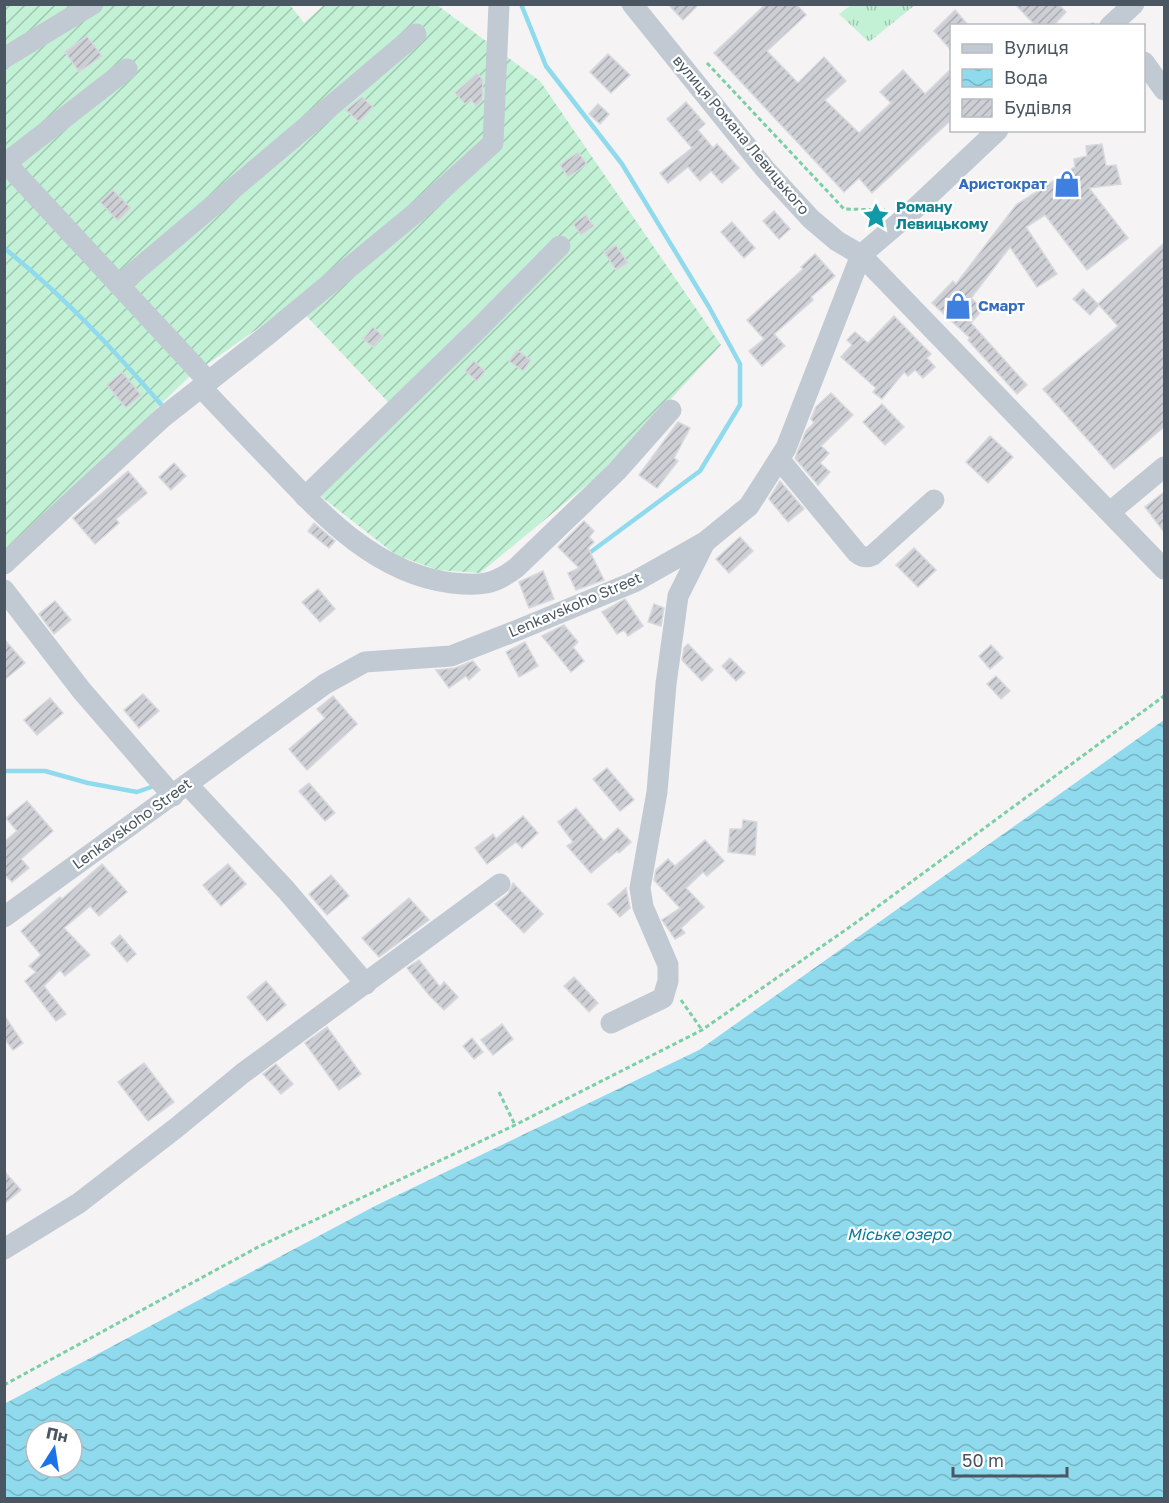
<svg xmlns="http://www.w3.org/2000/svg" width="1169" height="1503" viewBox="0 0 1169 1503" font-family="'Golos Text',sans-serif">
  <defs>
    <pattern id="grass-tufts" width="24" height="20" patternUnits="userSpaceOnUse" patternTransform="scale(1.5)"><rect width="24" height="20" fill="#c3f1d5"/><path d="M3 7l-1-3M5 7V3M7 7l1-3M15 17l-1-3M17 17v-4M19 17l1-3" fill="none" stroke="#a0c6b0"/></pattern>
    <pattern id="garden-furrows" width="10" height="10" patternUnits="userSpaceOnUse" patternTransform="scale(1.5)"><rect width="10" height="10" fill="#c3f1d5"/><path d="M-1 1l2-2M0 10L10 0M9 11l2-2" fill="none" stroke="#a0c6b0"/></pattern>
    <pattern id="water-waves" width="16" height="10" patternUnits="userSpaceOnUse" patternTransform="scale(1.5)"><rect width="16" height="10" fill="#90daee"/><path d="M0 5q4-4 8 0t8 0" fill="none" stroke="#78b4c4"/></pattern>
    <pattern id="building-hatch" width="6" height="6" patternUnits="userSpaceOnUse" patternTransform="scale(1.5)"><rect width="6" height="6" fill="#cdcfd5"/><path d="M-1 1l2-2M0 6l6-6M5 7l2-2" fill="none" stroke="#a8abb0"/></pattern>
  </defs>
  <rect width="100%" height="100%" fill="#f5f3f3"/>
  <path fill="url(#grass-tufts)" d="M 851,5 L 915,4 L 915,5 L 869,42 L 839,14 Z"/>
  <path fill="url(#garden-furrows)" d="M 5,5 L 290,5 L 304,23 L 324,5 L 437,5 L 540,81 L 721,345 L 605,470 L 480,573 L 438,570 L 396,555 L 314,491 L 389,403 L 294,303 L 189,377 L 5,554 Z"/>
  <path fill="url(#water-waves)" fill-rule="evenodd" d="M 1164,720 L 1164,1498 L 5,1498 L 6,1403 L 375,1206 L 699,1050 ZM 36,1431 L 72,1431 L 72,1467 L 36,1467 Z"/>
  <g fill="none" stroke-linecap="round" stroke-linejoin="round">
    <g stroke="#90daee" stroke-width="4.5">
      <path d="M 521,4 L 546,66 L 622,164 L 709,307 L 740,364 L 740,405 L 700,471 L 592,551"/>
      <path d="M 4,248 C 65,297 114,350 165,409"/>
      <path d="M 4,771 L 45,771 L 88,783 L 137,792 L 157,785"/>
    </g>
  </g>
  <g fill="url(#building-hatch)" stroke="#d7d9de" stroke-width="1.5">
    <path d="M 668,4 L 699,4 L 683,20 Z"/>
    <path d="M 766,4 L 796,4 L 806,15 L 767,51 L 798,83 L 824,57 L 846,81 L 825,100 L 859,133 L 891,103 L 880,92 L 903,70 L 925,94 L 951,69 L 951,120 L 872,193 L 859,178 L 844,192 L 714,53 Z"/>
    <path d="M 1015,4 L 1058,4 L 1066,12 L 1053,26 L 1036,26 Z"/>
    <path d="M 955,10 L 969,26 L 951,26 L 951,50 L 934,31 Z"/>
    <path d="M 87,36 L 102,56 L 79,72 L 65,52 Z"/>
    <path d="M 608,54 L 630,75 L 611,93 L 590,72 Z"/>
    <path d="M 477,73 L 483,80 L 482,100 L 476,106 L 470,99 L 465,104 L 455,93 Z"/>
    <path d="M 362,97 L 373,107 L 359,122 L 346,110 Z"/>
    <path d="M 686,102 L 705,124 L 698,130 L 713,148 L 717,144 L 739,168 L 722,183 L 711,171 L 700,181 L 688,167 L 668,183 L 660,173 L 692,148 L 667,119 Z"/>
    <path d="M 598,104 L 609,114 L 600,124 L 589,114 Z"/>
    <path d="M 1102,144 L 1106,166 L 1116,165 L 1121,184 L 1089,188 L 1128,238 L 1087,270 L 1045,215 L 1026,227 L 1057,274 L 1037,287 L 1010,247 L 971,298 L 983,309 L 971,323 L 1027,385 L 1017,394 L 968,340 L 970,338 L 932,303 L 953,281 L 956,284 L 1016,205 L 1075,167 L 1074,159 L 1087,156 L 1086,146 Z"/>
    <path d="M 578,152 L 587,164 L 568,177 L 560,165 Z"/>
    <path d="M 113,190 L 131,208 L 118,221 L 100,202 Z"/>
    <path d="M 774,211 L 790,229 L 779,239 L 763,221 Z"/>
    <path d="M 586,215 L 594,226 L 581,235 L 573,224 Z"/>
    <path d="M 732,222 L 755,248 L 744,258 L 721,232 Z"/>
    <path d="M 1164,243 L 1164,427 L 1114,469 L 1043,389 L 1118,326 L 1099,305 L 1090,315 L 1073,299 L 1083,289 L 1098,304 Z"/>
    <path d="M 616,245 L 628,263 L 616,270 L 604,252 Z"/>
    <path d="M 815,254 L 835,276 L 811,297 L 813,300 L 774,334 L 785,346 L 762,366 L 749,351 L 764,339 L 747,320 L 803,269 L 801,267 Z"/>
    <path d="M 894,316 L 931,354 L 927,358 L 935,367 L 923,378 L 915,370 L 908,376 L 904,372 L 882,399 L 873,392 L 876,388 L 841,357 L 852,345 L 847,340 L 855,332 L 868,343 Z"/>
    <path d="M 373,327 L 383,336 L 373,347 L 363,339 Z"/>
    <path d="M 517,350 L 531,360 L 523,371 L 509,361 Z"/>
    <path d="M 474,361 L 485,371 L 477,381 L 465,371 Z"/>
    <path d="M 122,372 L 141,395 L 126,408 L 107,385 Z"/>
    <path d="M 831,393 L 853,415 L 821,446 L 829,453 L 820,463 L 830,472 L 818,485 L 795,458 L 806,431 L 814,423 L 811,419 L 816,407 Z"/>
    <path d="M 882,404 L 904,427 L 885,445 L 863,422 Z"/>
    <path d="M 678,422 L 690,428 L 674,458 L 678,461 L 657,488 L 639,475 Z"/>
    <path d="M 990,436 L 1013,457 L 988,483 L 966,462 Z"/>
    <path d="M 174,463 L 186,476 L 171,490 L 159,477 Z"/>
    <path d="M 128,471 L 147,493 L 116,519 L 119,523 L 95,544 L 73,518 Z"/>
    <path d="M 780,481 L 804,509 L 788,522 L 769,499 Z"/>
    <path d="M 1164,492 L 1164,532 L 1145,507 Z"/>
    <path d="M 584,521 L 594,531 L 589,537 L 594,542 L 588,548 L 604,580 L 576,590 L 568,573 L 579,568 L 558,547 Z"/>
    <path d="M 314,523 L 335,541 L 329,548 L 308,531 Z"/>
    <path d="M 740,537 L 753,551 L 729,573 L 716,559 Z"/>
    <path d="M 914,548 L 936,570 L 918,587 L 896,565 Z"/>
    <path d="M 543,571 L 554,599 L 529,608 L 519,582 Z"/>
    <path d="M 318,589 L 335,609 L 320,622 L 302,602 Z"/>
    <path d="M 625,599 L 643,626 L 628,636 L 624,630 L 617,634 L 602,612 Z"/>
    <path d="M 55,601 L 71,620 L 54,634 L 39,614 Z"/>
    <path d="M 654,604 L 664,608 L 661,626 L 648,622 Z"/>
    <path d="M 564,625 L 578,642 L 573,647 L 584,661 L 571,672 L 542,636 Z"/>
    <path d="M 4,639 L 25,663 L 4,680 Z"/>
    <path d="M 525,642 L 538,666 L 519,677 L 506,652 Z"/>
    <path d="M 688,644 L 713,670 L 702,681 L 682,660 L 684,648 Z"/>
    <path d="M 991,645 L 1003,658 L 990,669 L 979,656 Z"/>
    <path d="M 730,658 L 745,673 L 736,681 L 722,666 Z"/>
    <path d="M 473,661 L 480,670 L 469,680 L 466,676 L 449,688 L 436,670 L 455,668 Z"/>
    <path d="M 996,676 L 1010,691 L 1001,699 L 987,684 Z"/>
    <path d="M 143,694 L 159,711 L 139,728 L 124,710 Z"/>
    <path d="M 333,696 L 357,724 L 307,770 L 289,749 L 325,718 L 317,709 Z"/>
    <path d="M 50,698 L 63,713 L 37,735 L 24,720 Z"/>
    <path d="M 607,768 L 634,800 L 620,811 L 593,779 Z"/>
    <path d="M 309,783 L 335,813 L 325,821 L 299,791 Z"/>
    <path d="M 27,801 L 53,831 L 21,859 L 29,868 L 12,882 L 4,874 L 4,842 L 17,831 L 6,818 Z"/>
    <path d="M 576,808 L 604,841 L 618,828 L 631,842 L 619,853 L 617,851 L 591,873 L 567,846 L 573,842 L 558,822 Z"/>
    <path d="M 523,816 L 538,833 L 522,848 L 516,842 L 487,864 L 475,848 L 493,834 L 496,839 Z"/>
    <path d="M 743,820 L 757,822 L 755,855 L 728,852 L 730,829 L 742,829 Z"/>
    <path d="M 705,840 L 724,861 L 707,876 L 703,872 L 686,888 L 704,907 L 681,928 L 685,933 L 675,939 L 662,920 L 680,908 L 654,880 L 656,870 L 668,859 L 675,866 Z"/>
    <path d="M 102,864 L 127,892 L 99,916 L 90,906 L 64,928 L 90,955 L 65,976 L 60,970 L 44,986 L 66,1014 L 56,1021 L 25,981 L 36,972 L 29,966 L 41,955 L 21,931 L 60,897 L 62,899 Z"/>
    <path d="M 228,864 L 246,884 L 221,906 L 203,885 Z"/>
    <path d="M 331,875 L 349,896 L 327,915 L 309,894 Z"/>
    <path d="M 513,883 L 543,914 L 524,933 L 495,904 L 508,894 Z"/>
    <path d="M 626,888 L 630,908 L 620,917 L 608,904 Z"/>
    <path d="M 409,898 L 429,920 L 379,957 L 362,938 Z"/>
    <path d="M 120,935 L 136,954 L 127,962 L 111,943 Z"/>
    <path d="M 419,960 L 440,987 L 444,982 L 458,997 L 444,1010 L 429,995 L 407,968 Z"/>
    <path d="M 574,977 L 598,1003 L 589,1012 L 564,986 Z"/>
    <path d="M 266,981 L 286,1005 L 267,1021 L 247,997 Z"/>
    <path d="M 4,1015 L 23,1043 L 13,1050 L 4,1038 Z"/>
    <path d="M 502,1024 L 513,1039 L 493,1055 L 481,1040 Z"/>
    <path d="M 327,1027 L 361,1074 L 339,1090 L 305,1043 Z"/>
    <path d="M 472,1038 L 483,1052 L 474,1059 L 463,1046 Z"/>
    <path d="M 144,1063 L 174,1102 L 148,1121 L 118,1082 Z"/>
    <path d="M 276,1064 L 293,1084 L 281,1094 L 263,1074 Z"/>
    <path d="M 4,1171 L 21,1190 L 4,1204 Z"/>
  </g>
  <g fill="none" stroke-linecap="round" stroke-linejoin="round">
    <g stroke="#7ad0a6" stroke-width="3" stroke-dasharray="4.5 3" stroke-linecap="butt">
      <path d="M 1084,26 L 1094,24"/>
      <path d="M 707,63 L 844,209 L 885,210"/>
      <path d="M 681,1000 L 702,1030"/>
      <path d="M 499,1092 L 515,1125"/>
      <path d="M 4,1385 L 260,1246 L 515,1125 L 702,1030 L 854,924 L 1164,696"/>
    </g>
    <g stroke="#c1cad2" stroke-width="21">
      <path d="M 632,4 L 765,169 L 811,219 L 837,241 L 861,255 L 1164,569"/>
      <path d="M 1110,26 L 1134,4"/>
      <path d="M 4,58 L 93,4"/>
      <path d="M 1144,62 L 1164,90"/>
      <path d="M 4,161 L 208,381"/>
      <path d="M 6,163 L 127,69"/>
      <path d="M 119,285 L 416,34"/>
      <path d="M 201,387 C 226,414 251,440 277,467 C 325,518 378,574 452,583 C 480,586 494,585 516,568 L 617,471 L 671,410"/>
      <path d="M 779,459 L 857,553 C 863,558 867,558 873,555 L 934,500"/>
      <path d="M 305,497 L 478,329 L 560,246"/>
      <path d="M 1110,512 L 1164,467"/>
      <path d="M 4,564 L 162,418 L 270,333 L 425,205 L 493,143 L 499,4"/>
      <path d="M 4,590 L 82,691 L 173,796"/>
      <path d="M 187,784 L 286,890 L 366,984"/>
      <path d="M 4,917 L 325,684 L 365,662 L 451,656 L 518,630 L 634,582 L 705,542 L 749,506 L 786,448 L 861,255 L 908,215 L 998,130"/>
      <path d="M 611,1023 L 663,998 L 668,981 L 668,965 L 643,907 L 640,888 L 657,792 L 666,684 L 678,596 L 705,542"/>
      <path d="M 4,1249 L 79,1203 L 176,1128 L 243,1073 L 500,884"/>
    </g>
  </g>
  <defs>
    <symbol id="shop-bare" viewBox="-9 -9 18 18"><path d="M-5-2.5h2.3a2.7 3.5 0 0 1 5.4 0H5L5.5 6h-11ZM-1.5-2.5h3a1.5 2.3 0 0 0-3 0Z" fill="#3f7fe0" stroke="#fff" stroke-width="2.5" paint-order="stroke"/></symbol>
    <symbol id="sight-bare" viewBox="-9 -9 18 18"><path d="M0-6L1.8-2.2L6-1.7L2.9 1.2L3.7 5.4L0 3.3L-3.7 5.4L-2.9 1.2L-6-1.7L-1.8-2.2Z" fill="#0f9aa8" stroke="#fff" stroke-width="2.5" paint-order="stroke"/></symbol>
  </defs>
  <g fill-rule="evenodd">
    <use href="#shop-bare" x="1048" y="165" width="38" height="38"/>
    <use href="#sight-bare" x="857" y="197" width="38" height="38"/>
    <use href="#shop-bare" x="939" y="287" width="38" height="38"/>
  </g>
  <g text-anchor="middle" stroke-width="4.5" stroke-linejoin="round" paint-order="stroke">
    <g font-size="15" fill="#4a5661" stroke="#fff">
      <text transform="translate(741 135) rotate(50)" y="5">вулиця Романа Левицького</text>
      <text transform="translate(575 605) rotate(-23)" y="5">Lenkavskoho Street</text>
      <text transform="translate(132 824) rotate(-36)" y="5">Lenkavskoho Street</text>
    </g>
    <g font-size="15" font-weight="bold" fill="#366cbe" stroke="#fff" text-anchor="end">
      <text x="1047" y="189">Аристократ</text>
      <text x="978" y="311" text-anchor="start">Смарт</text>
    </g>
    <g font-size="15" font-weight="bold" fill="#0d838f" stroke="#fff" text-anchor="start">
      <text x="896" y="212">Роману<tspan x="896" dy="17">Левицькому</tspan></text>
    </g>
    <g font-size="16" font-style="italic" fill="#0c7c9b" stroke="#fff">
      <text x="899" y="1240">Міське озеро</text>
    </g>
  </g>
  <rect width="1169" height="1503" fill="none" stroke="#4a5661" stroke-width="12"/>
  <rect x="950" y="24" width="195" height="108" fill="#ffffff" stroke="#b7bbc0" stroke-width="1.5"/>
  <rect x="962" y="44" width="30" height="9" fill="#c1cad2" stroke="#b7bbc0" stroke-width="1.5"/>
  <text x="1004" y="54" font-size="18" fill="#4a5661">Вулиця</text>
  <rect x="962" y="69" width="30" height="18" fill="url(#water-waves)" stroke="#b7bbc0" stroke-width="1.5"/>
  <text x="1004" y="84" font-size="18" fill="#4a5661">Вода</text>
  <rect x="962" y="99" width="30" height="18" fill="url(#building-hatch)" stroke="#b7bbc0" stroke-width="1.5"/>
  <text x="1004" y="114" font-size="18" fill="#4a5661">Будівля</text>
  <g transform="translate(54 1449) rotate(12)"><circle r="28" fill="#ffffff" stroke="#b7bbc0" stroke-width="1.5"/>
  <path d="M0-4.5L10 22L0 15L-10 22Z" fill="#1a73e8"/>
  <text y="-9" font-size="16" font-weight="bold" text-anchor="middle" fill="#4a5661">Пн</text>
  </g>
  <path d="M953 1467v9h114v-9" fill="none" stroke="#4a5661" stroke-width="3"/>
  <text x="962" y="1467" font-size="18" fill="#4a5661" stroke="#ffffff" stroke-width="4.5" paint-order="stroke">50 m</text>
</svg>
